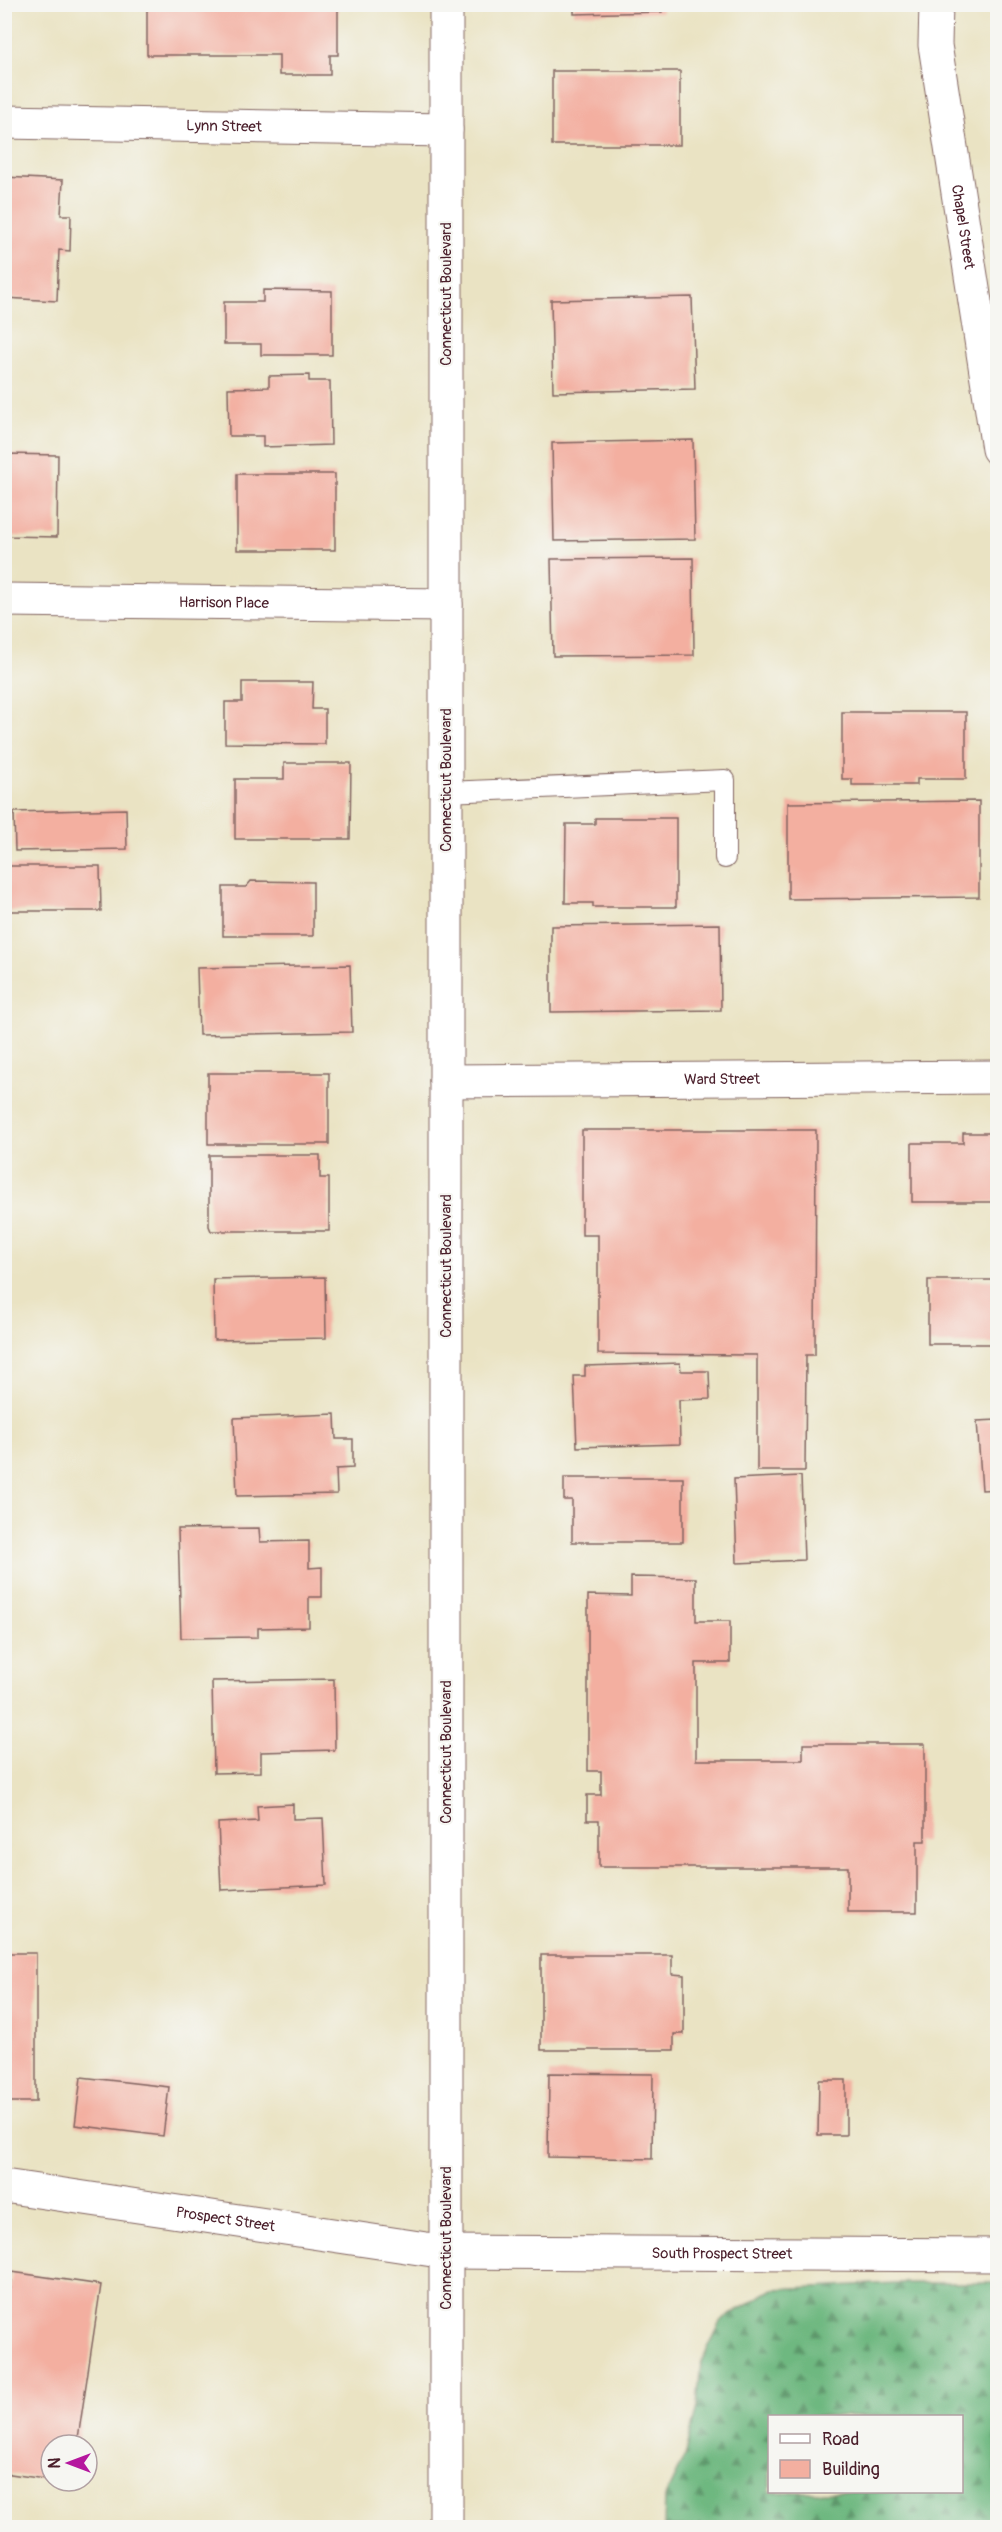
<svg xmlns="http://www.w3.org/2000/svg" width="1002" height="2532" viewBox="0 0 1002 2532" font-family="Pangolin,sans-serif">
  <defs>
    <pattern id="forest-firs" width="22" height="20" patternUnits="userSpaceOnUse" patternTransform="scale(1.5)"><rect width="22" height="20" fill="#6eb880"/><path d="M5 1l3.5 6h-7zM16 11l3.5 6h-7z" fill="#5c9569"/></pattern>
  </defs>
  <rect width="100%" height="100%" fill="#f6f6f2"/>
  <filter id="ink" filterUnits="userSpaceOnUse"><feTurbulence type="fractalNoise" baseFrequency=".0167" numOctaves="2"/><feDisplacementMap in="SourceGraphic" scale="12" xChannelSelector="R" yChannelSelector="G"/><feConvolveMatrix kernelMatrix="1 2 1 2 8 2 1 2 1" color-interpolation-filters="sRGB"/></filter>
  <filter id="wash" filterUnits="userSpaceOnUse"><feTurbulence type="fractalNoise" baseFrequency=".008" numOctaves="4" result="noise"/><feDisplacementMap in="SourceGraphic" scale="24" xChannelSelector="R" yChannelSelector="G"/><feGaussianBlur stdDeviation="1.35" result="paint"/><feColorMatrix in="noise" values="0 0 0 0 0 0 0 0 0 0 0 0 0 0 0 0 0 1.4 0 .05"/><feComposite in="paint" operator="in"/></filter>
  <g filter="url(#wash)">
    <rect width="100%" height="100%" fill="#eae3c3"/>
    <path fill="url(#forest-firs)" stroke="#5c6c56" stroke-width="1.5" fill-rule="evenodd" d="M 896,2283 L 997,2283 L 997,2527 L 664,2527 L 665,2497 L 686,2453 L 697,2407 L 701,2362 L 722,2320 L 773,2289 ZM 770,2416 L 962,2416 L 962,2492 L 770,2492 Z"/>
    <g id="blocks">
      <g fill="#f3afa0">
        <path d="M 147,4 L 338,4 L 338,55 L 330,55 L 330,75 L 279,75 L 279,55 L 147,55 Z"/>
        <path d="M 574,4 L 661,4 L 662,12 L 574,14 Z"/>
        <rect x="552" y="71" width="128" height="74"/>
        <path d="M 4,177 L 63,180 L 61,215 L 71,215 L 70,251 L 59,250 L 57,301 L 5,298 L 8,257 L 4,257 Z"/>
        <path d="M 263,290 L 332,291 L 332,355 L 261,355 L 261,344 L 224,344 L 224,302 L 263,302 Z"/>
        <path d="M 692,297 L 695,389 L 553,392 L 551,300 Z"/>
        <path d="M 309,375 L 309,381 L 330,381 L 331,445 L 263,447 L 263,436 L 229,436 L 228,388 L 269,387 L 269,376 Z"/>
        <path d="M 693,440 L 695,539 L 554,541 L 552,443 Z"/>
        <path d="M 5,454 L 58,455 L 57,537 L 5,536 Z"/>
        <rect x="237" y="474" width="98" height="76"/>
        <path d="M 693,558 L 694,655 L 553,656 L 551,559 Z"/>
        <path d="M 242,682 L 313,682 L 312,709 L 325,709 L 325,744 L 225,743 L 225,702 L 242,702 Z"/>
        <path d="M 842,712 L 966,712 L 966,779 L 917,779 L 917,785 L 852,785 L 852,779 L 842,779 Z"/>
        <path d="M 284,763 L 351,763 L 350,839 L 235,839 L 235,779 L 284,779 Z"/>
        <path d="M 979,801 L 979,897 L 788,899 L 788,803 Z"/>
        <path d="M 126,809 L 127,849 L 15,851 L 14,812 Z"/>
        <path d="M 595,818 L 676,818 L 676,907 L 593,907 L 593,903 L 565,903 L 566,824 L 595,824 Z"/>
        <path d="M 4,866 L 100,866 L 101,911 L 4,911 Z"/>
        <path d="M 251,881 L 313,882 L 313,936 L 223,936 L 223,887 L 246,887 Z"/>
        <path d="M 720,924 L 721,1010 L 551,1012 L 551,926 Z"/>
        <path d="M 350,965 L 352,1032 L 199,1035 L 197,968 Z"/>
        <rect x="208" y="1073" width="121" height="71"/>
        <path d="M 582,1130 L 816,1130 L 815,1355 L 806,1355 L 805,1471 L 757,1471 L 757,1355 L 598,1354 L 598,1235 L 582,1235 Z"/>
        <path d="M 963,1133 L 993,1133 L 993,1143 L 998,1143 L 998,1202 L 912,1202 L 912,1143 L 963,1143 Z"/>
        <path d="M 209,1155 L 320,1155 L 320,1178 L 329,1178 L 329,1231 L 211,1231 L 209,1226 Z"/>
        <path d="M 325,1277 L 326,1338 L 214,1340 L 213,1279 Z"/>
        <rect x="928" y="1280" width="70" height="64"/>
        <path d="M 680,1363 L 681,1371 L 709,1371 L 710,1399 L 679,1400 L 680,1444 L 577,1447 L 574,1376 L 585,1376 L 585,1366 Z"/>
        <path d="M 335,1414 L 336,1439 L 353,1439 L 353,1468 L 336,1469 L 337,1494 L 237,1496 L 234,1418 Z"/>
        <path d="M 998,1420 L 998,1489 L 982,1490 L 977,1421 Z"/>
        <path d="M 801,1476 L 804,1560 L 737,1563 L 734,1479 Z"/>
        <path d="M 564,1478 L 683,1478 L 683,1542 L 572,1542 L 572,1500 L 564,1500 Z"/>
        <path d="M 259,1528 L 260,1542 L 309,1541 L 309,1568 L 322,1567 L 322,1597 L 309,1597 L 309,1627 L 258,1628 L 258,1637 L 181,1638 L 178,1529 Z"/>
        <path d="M 631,1577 L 696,1578 L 696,1621 L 730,1621 L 730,1663 L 696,1663 L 696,1760 L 803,1760 L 803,1744 L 925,1744 L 925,1841 L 917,1841 L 917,1912 L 848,1912 L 848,1867 L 599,1867 L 599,1820 L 587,1820 L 587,1795 L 601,1795 L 601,1771 L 588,1771 L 588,1595 L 631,1596 Z"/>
        <path d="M 334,1679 L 335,1750 L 261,1752 L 261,1772 L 214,1773 L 212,1681 Z"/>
        <path d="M 293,1804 L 293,1819 L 323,1818 L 326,1885 L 221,1890 L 218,1823 L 258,1821 L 257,1806 Z"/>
        <rect x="4" y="1953" width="32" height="149"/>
        <path d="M 541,1955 L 672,1955 L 672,1974 L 684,1975 L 684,2034 L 674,2034 L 674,2050 L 541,2050 Z"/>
        <path d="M 549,2073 L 653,2074 L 652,2159 L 548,2157 Z"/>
        <path d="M 81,2077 L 169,2087 L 163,2136 L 75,2125 Z"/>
        <path d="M 819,2080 L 846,2080 L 846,2135 L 818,2135 Z"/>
        <path d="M 12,2272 L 101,2285 L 77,2445 L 51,2445 L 51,2480 L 4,2473 L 4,2323 Z"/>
      </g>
    </g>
  </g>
  <g filter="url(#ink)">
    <use href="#blocks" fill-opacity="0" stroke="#826460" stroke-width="1.5"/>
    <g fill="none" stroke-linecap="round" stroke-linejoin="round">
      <defs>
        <path id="service" d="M 446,792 L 725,780 L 725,858"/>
        <g id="minor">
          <path id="s1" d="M 936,4 L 935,45 L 998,449"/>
          <path id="s2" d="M 4,122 L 446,130"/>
          <path id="s3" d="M 4,600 L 446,605"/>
          <path id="s4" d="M 446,1081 L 998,1077"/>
          <path id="s5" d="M 446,2252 L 998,2255"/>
        </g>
        <g id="secondary">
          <path id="s6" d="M 4,2186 L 446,2252"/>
        </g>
        <path id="primary" d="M 446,4 L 446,2528"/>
      </defs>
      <use href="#service" stroke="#826460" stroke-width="22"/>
      <use href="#minor" stroke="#826460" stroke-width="35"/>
      <use href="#secondary" stroke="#826460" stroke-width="35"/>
      <use href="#primary" stroke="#826460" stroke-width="35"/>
      <use href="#service" stroke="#fff" stroke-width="20"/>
      <use href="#minor" stroke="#fff" stroke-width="33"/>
      <use href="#secondary" stroke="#fff" stroke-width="33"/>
      <use href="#primary" stroke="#fff" stroke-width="33"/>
    </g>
  </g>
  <g text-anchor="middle" stroke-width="4.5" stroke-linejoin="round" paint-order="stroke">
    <g font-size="15" fill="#4a1f2b" stroke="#f6f6f2">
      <text dy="5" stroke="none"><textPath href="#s2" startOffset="220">Lynn Street</textPath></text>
      <text dy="5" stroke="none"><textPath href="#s1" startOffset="225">Chapel Street</textPath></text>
      <text transform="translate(446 294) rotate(-90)" y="5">Connecticut Boulevard</text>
      <text dy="5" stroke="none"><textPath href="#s3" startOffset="220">Harrison Place</textPath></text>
      <text transform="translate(446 780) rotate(-90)" y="5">Connecticut Boulevard</text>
      <text dy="5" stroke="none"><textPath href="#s4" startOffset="276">Ward Street</textPath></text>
      <text transform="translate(446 1266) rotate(-90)" y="5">Connecticut Boulevard</text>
      <text transform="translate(446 1752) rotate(-90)" y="5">Connecticut Boulevard</text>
      <text dy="5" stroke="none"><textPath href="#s6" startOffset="224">Prospect Street</textPath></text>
      <text transform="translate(446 2238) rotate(-90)" y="5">Connecticut Boulevard</text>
      <text dy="5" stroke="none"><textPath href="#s5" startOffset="276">South Prospect Street</textPath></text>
    </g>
  </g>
  <rect width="1002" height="2532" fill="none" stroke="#f6f6f2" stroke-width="24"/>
  <rect x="768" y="2415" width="195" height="78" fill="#f6f6f2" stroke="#b1a0a2" stroke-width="1.5"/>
  <rect x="780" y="2434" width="30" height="9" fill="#ffffff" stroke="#b1a0a2" stroke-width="1.5"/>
  <text x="822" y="2445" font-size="18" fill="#4a1f2b">Road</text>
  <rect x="780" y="2460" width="30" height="18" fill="#f3afa0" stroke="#b1a0a2" stroke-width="1.5"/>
  <text x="822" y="2475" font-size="18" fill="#4a1f2b">Building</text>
  <g transform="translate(69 2463) rotate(270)"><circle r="28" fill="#f6f6f2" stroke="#b1a0a2" stroke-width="1.5"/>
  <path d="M0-4.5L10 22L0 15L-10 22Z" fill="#b5179e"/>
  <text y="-9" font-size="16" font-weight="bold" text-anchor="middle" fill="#4a1f2b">N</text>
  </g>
</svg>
